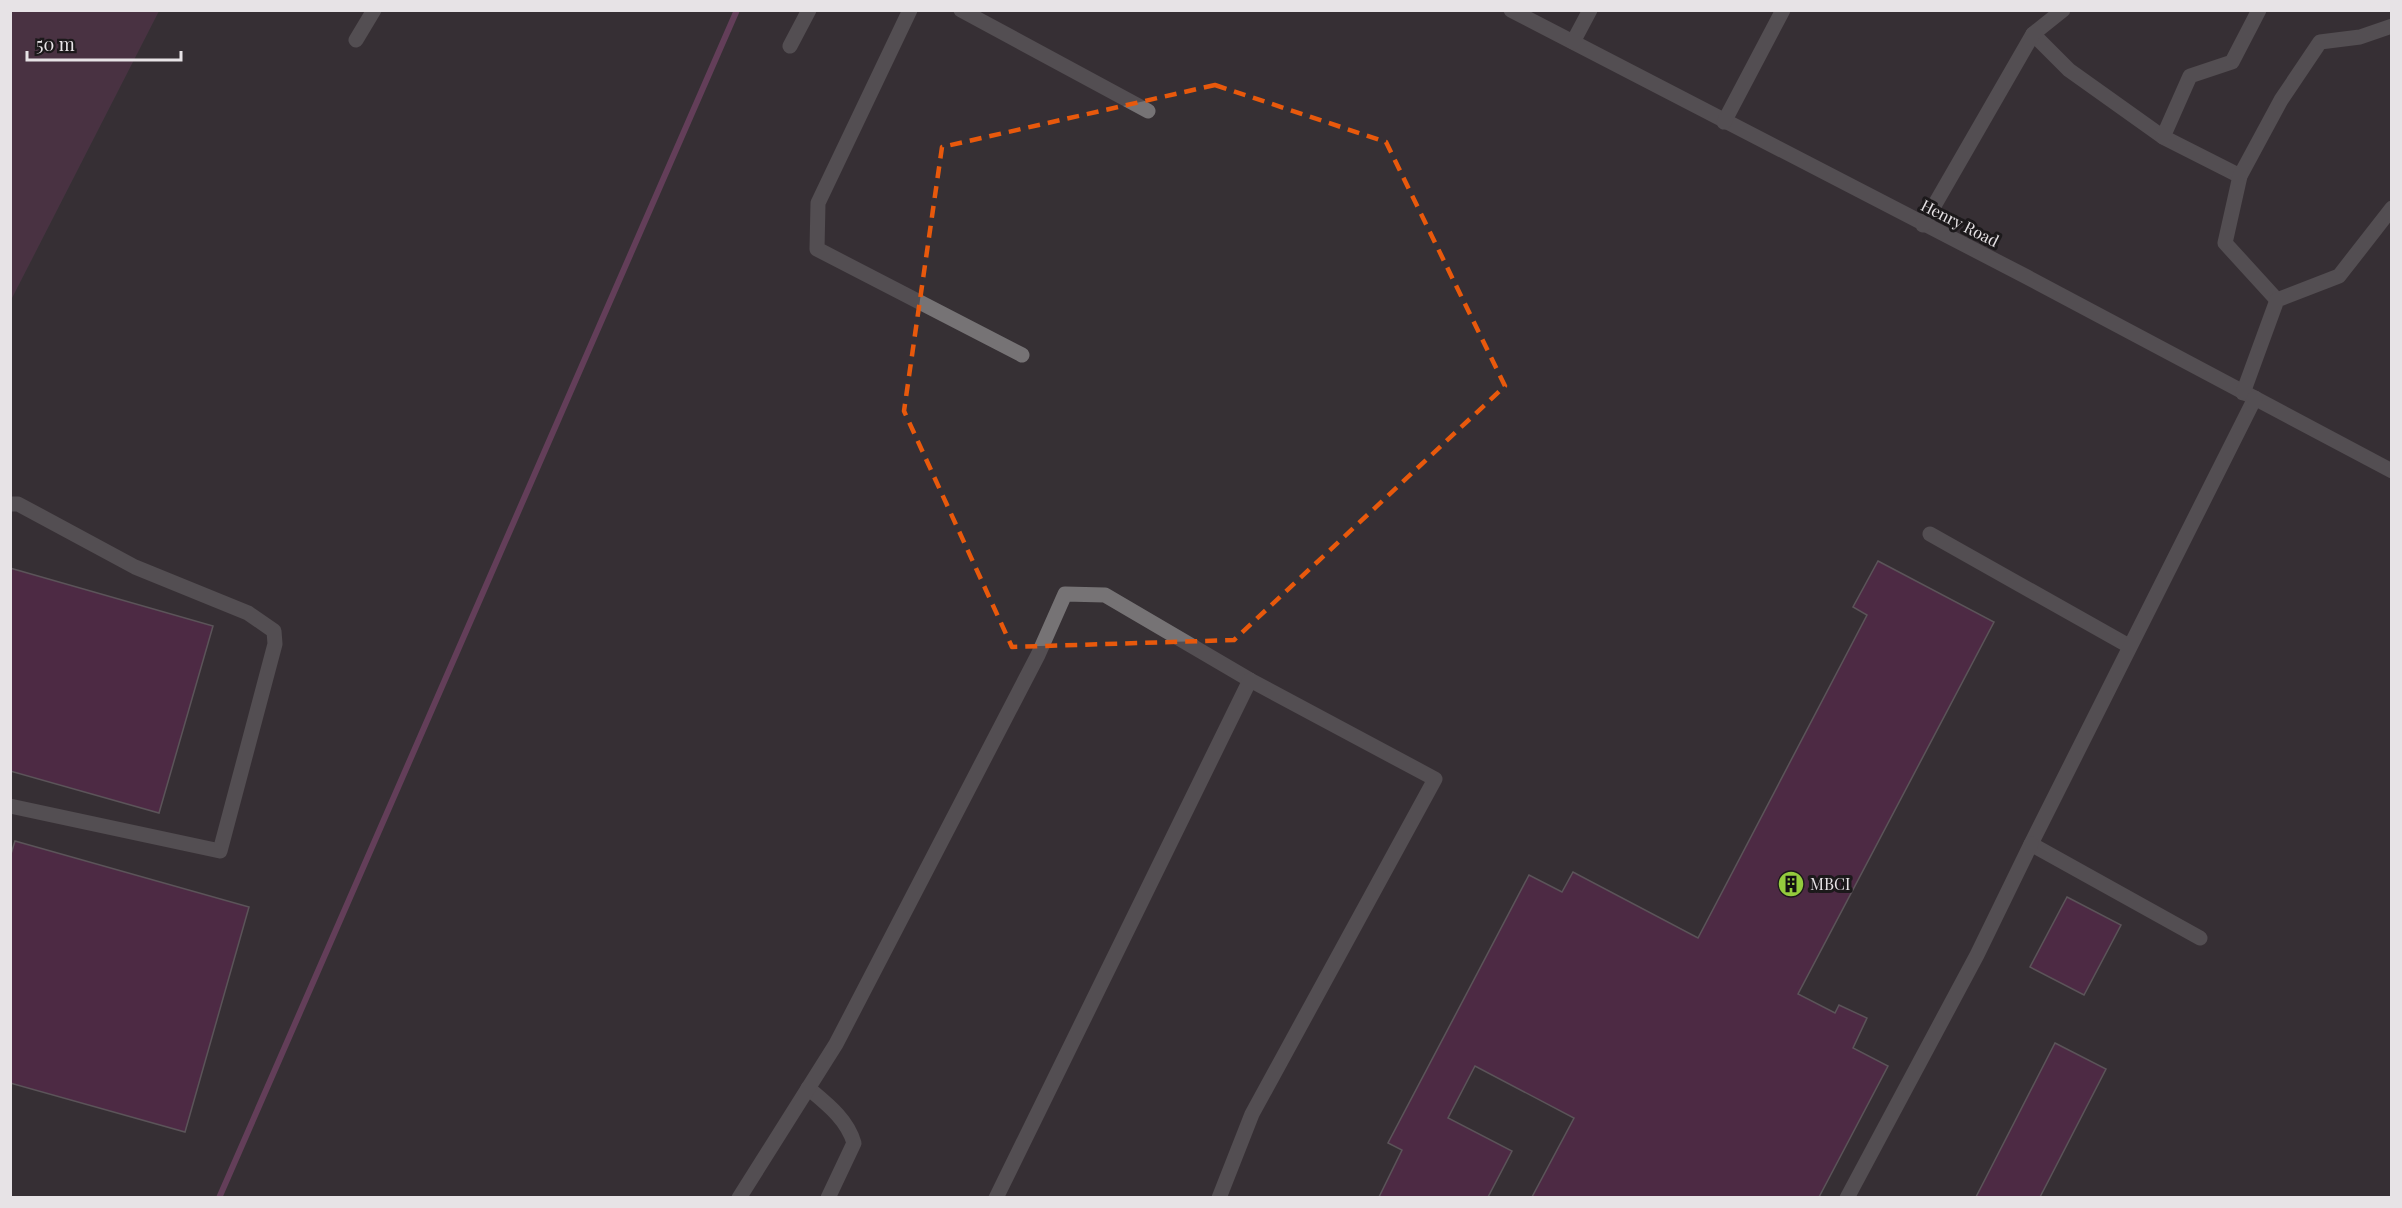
<svg xmlns="http://www.w3.org/2000/svg" width="2402" height="1208" viewBox="0 0 2402 1208" font-family="'Playfair Display',serif">
  <rect width="100%" height="100%" fill="#363034"/>
  <path fill="#5f3753" d="M 11,10 L 159,11 L 11,300 L 10,11 Z"/>
  <g fill="none" stroke-linecap="round" stroke-linejoin="round">
    <path stroke="#9a5185" stroke-width="6" d="M 219,1198 L 737,10"/>
  </g>
  <g fill="#692558" stroke="#888085" stroke-width="1.5">
    <path d="M 1878,561 L 1994,622 L 1798,994 L 1835,1013 L 1839,1005 L 1867,1018 L 1853,1048 L 1888,1066 L 1819,1197 L 1532,1197 L 1574,1118 L 1475,1066 L 1448,1118 L 1512,1151 L 1488,1197 L 1379,1197 L 1402,1150 L 1388,1143 L 1529,875 L 1562,892 L 1573,872 L 1698,938 L 1867,615 L 1853,607 Z"/>
    <path d="M 10,568 L 213,626 L 159,813 L 10,771 Z"/>
    <path d="M 15,841 L 249,907 L 185,1132 L 10,1083 L 10,857 Z"/>
    <path d="M 2067,897 L 2121,925 L 2084,995 L 2030,967 Z"/>
    <path d="M 2055,1043 L 2106,1069 L 2040,1197 L 1976,1197 Z"/>
  </g>
  <g fill="none" stroke-linecap="round" stroke-linejoin="round">
    <g stroke="#767375" stroke-width="15">
      <path d="M 910,10 L 818,203 L 817,249 L 1022,355"/>
      <path d="M 961,10 L 1148,111"/>
      <path d="M 1511,10 L 2027,277 L 2392,471"/>
      <path d="M 2033,34 L 2069,70 L 2163,137 L 2240,176"/>
      <path d="M 356,40 L 374,10"/>
      <path d="M 1573,42 L 1590,10"/>
      <path d="M 790,46 L 809,10"/>
      <path d="M 1724,122 L 1783,10"/>
      <path d="M 2163,137 L 2190,76 L 2232,62 L 2259,10"/>
      <path d="M 1923,225 L 2033,34 L 2063,10"/>
      <path d="M 2277,300 L 2225,243 L 2240,176 L 2281,100 L 2320,42 L 2360,37 L 2392,26"/>
      <path d="M 2243,393 L 2277,300 L 2339,276 L 2392,208"/>
      <path d="M 10,504 L 18,504 L 135,567 L 248,613 L 274,631 L 275,644 L 220,851 L 10,806"/>
      <path d="M 1930,534 L 2129,646"/>
      <path d="M 2200,938 L 2031,844 L 2255,398"/>
      <path d="M 808,1088 C 827,1104 847,1119 854,1143 L 828,1198"/>
      <path d="M 739,1198 L 836,1044 L 1038,655 L 1065,594 L 1105,595 L 1250,680"/>
      <path d="M 996,1198 L 1250,680 L 1435,779 L 1252,1114 L 1219,1198"/>
      <path d="M 1847,1198 L 1977,955 L 2031,844"/>
    </g>
  </g>
  <path d="M0 0H2402V1208H0ZM 1215,85 L 1386,142 L 1505,386 L 1234,640 L 1012,647 L 904,411 L 942,147 Z" fill="#363034" fill-opacity=".55" fill-rule="evenodd"/>
  <path fill="none" stroke="#e8590c" stroke-width="4.5" stroke-dasharray="12 8" stroke-linejoin="round" d="M 1215,85 L 1386,142 L 1505,386 L 1234,640 L 1012,647 L 904,411 L 942,147 Z"/>
  <defs>
    <symbol id="building-disc" viewBox="-11 -11 22 22"><circle r="9.5" fill="#94cc3d" stroke="#1c191b"/><path d="M-4-6H4V6H1V3H-1V6H-4ZM-2.5-4.3h1.7v1.8h-1.7ZM.8-4.3h1.7v1.8H.8ZM-2.5-1h1.7V.8h-1.7ZM.8-1h1.7V.8H.8Z" fill="#111"/></symbol>
  </defs>
  <g fill-rule="evenodd">
    <use href="#building-disc" x="1776" y="869" width="30" height="30"/>
  </g>
  <g text-anchor="middle" stroke-width="6" stroke-linejoin="round" paint-order="stroke">
    <g font-size="16" fill="#e7e3e6" stroke="#1c191b">
      <text transform="translate(1960 223) rotate(27)" y="6">Henry Road</text>
    </g>
    <g font-size="16" fill="#e7e3e6" stroke="#1c191b" text-anchor="start">
      <text x="1810" y="890">MBCI</text>
    </g>
  </g>
  <rect width="2402" height="1208" fill="none" stroke="#e7e3e6" stroke-width="24"/>
  <path d="M27 51v9h154v-9" fill="none" stroke="#e7e3e6" stroke-width="3"/>
  <text x="36" y="51" font-size="18" fill="#e7e3e6" stroke="#1c191b" stroke-width="4.5" paint-order="stroke">50 m</text>
</svg>
